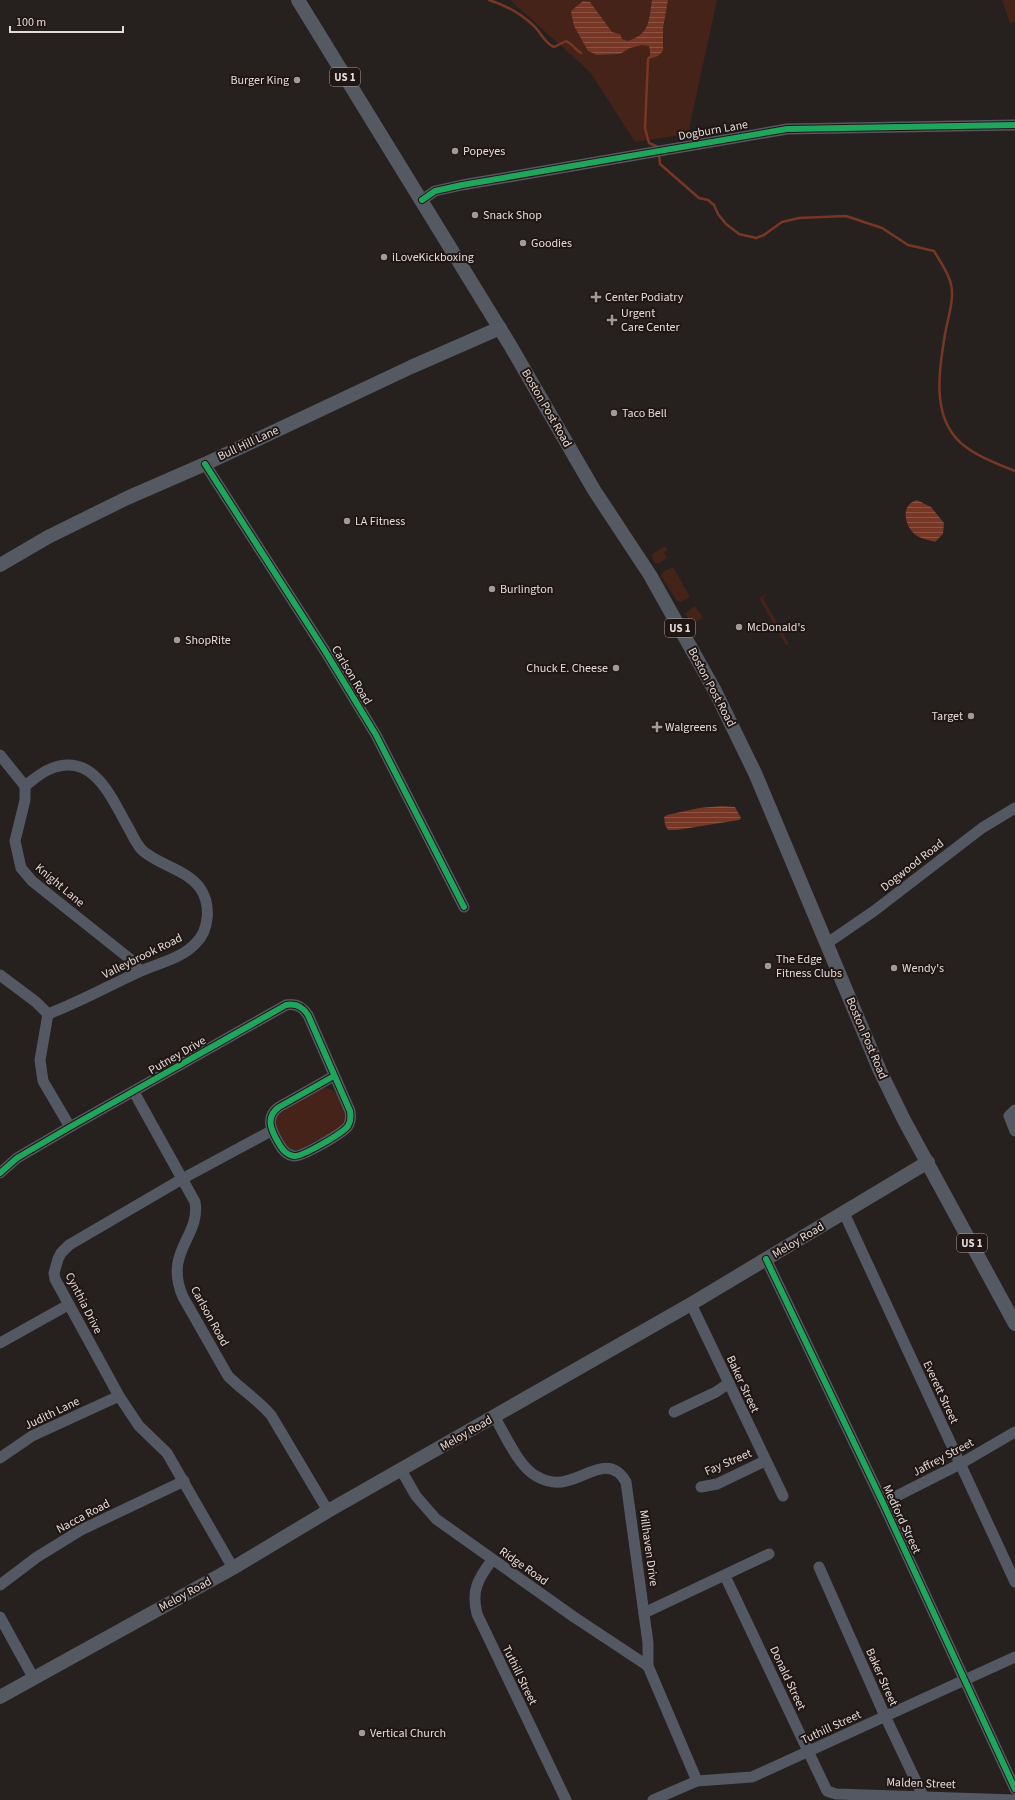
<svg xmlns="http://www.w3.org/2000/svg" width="1015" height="1800" viewBox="0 0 1015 1800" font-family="'Source Sans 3',sans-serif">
  <defs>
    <pattern id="water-rules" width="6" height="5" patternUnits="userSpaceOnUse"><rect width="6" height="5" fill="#773724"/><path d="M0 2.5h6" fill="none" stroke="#8a5343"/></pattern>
  </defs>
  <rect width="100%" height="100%" fill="#26201f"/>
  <g fill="#452319">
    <path d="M 510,0 L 717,0 L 688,134 L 635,142 L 590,72 Z"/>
    <path d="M 1002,0 L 1015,0 L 1015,22 L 1010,23 Z"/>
    <path d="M 663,547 L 666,547 L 668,551 L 664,552 L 667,558 L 659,563 L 655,563 L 651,555 Z"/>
    <path d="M 673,567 L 690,597 L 681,602 L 677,601 L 661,576 L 663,572 Z"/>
    <path d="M 767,594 L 767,595 L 763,598 L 789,644 L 786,645 L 759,598 Z"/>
    <path d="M 695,606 L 703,618 L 691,624 L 685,613 Z"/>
    <path d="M 325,1088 C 334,1089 337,1093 340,1101 C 342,1105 345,1110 346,1115 C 347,1128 319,1139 309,1144 C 305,1147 301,1151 295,1150 C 284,1149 272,1125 278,1116 C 281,1111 318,1091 325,1088 Z"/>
  </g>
  <g fill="url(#water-rules)">
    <path d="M 652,0 L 668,0 L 663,28 L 663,51 L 658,56 L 651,58 L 649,46 L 642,45 L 630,48 L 620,54 L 597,55 L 588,51 L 574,26 L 571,11 L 583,1 L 590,2 L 612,32 L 620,34 L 622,39 L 628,41 C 650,34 649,20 652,0 Z"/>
    <path d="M 917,500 L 931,507 L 944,523 L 943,534 L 935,542 C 930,540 922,539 917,536 C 905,528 899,505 917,500 Z"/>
    <path d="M 722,806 L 735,807 L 741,818 L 739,820 L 677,830 L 668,830 L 665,825 L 664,817 L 667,815 L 699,808 Z"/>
  </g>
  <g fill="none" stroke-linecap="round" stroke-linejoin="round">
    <g stroke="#773724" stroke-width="2.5">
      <path d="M 489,0 C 505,5 520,13 533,25 C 541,32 544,43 554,47 L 566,41 C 573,44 575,50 581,53"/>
      <path d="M 652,55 L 648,59 L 645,128 L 649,143 L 658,147"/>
      <path d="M 659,154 L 660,164 L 699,198 L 708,200 L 714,205 L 718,214 L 726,224 L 739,234 L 756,238 L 764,235 L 782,222 L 799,218 L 846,216 L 882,228 L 908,245 L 934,251 C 941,263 952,278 952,292 C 953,304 947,322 945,334 C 939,372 930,421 966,447 C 978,457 1000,465 1015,471"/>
    </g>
    <g stroke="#535863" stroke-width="11">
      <path d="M 422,200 L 435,191 L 462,185 L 787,129 L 1015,125"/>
      <path d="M 205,464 L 325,651 L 376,735 L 464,907"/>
      <path d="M 0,755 L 25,786 L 25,800 L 15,841 L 21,868 L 32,881 L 130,959 L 140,971"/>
      <path d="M 25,786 C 33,780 40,773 50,769 C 93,751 111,797 128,827 C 132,834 136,844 142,850 C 158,865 186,869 200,888 C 211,904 210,930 195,944 C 182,958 159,963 141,971 C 110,985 80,1002 48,1014"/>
      <path d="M 826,944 L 874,911 L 982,828 L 1015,808"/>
      <path d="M 0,975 L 36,1002 L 48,1014 L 40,1060 L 43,1081 L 70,1127"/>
      <path d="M 134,1092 L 195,1202 C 201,1237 163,1251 183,1297 L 228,1376 C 242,1390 258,1400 271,1415 L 328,1511"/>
      <path d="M 1015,1110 L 1009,1116 L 1015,1131"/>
      <path d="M 0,1173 L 17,1158 L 70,1127 L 286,1005 C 296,1003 303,1007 308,1015 L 350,1111 C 351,1117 351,1121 348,1126 C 343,1133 302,1157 294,1156 C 286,1155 282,1149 278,1142 C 271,1130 265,1117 279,1107 L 334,1076"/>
      <path d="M 844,1213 L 1015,1582"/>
      <path d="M 766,1259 L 883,1503 L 1015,1789"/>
      <path d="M 691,1304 L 783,1496"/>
      <path d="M 0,1343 L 68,1305"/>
      <path d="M 674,1412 L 716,1392 L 729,1383"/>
      <path d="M 494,1416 C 505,1434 518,1466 536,1476 C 545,1481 556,1484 566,1481 C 587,1477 610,1454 626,1482 L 648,1643 L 648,1666 L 697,1781"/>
      <path d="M 0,1458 L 32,1436 L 119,1396"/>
      <path d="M 401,1470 L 416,1496 L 436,1519 L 574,1617 L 648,1666"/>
      <path d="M 701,1487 L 717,1484 L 765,1461"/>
      <path d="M 883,1503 L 960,1464 L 1015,1432"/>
      <path d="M 492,1560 C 478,1579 471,1590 477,1614 L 566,1800"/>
      <path d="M 819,1567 L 885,1716 L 923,1796"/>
      <path d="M 233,1568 L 167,1453 L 139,1426 L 119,1396 L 55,1279 L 54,1273 L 58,1259 L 61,1253 L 69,1245 L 182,1179 L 271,1131"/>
      <path d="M 725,1576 L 827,1791 L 836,1794 L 1015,1800"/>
      <path d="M 0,1585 L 37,1557 L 81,1530 L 184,1481"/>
      <path d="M 644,1613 L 769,1554"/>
      <path d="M 0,1617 L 33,1677"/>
      <path d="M 653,1800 L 697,1781 L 752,1777 L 1015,1657"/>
    </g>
    <g stroke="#555962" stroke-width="14">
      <path d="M 298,0 L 510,345 L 594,490 L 650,575 L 715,691 L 755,773 L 880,1071 L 904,1120 L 1015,1324"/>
      <path d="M 0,565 L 48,537 L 127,498 L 205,464 L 411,367 L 500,328"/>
      <path d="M 0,1697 L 233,1568 L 328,1511 L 691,1304 L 928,1162"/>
    </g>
    <defs>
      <g id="cycleway">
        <path d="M 422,200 L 435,191 L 462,185 L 787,129 L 1015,125"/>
        <path d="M 205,464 L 325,651 L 376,735 L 464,907"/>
        <path d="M 0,1173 L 17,1158 L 70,1127 L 286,1005 C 296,1003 303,1007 308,1015 L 350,1111 C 351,1117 351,1121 348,1126 C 343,1133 302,1157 294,1156 C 286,1155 282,1149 278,1142 C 271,1130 265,1117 279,1107 L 334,1076"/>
        <path d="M 766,1259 L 883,1503 L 1015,1789"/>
      </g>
    </defs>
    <use href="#cycleway" stroke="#201613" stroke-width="8"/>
    <use href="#cycleway" stroke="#20a55d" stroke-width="6"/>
  </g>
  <g fill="#a09a98" stroke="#201613" stroke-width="1.5">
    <circle cx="297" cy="80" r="4"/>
    <circle cx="455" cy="151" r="4"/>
    <circle cx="475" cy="215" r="4"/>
    <circle cx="523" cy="243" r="4"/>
    <circle cx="384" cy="257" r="4"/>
    <path d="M594 291h4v4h4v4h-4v4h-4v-4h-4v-4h4z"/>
    <path d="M610 314h4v4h4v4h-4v4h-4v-4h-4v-4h4z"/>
    <circle cx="614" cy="413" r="4"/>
    <circle cx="347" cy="521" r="4"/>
    <circle cx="492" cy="589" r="4"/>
    <circle cx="739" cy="627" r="4"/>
    <circle cx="177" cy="640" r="4"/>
    <circle cx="616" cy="668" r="4"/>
    <circle cx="971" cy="716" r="4"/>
    <path d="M655 721h4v4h4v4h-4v4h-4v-4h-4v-4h4z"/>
    <circle cx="768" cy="966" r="4"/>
    <circle cx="894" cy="968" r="4"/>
    <circle cx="362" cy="1733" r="4"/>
  </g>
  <g text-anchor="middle" stroke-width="4" stroke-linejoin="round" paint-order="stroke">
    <g fill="#201613" stroke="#a8a09e" stroke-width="1">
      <rect x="330" y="68" width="30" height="18" rx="3"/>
      <rect x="665" y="619" width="30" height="18" rx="3"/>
      <rect x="957" y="1234" width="30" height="18" rx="3"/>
    </g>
    <g font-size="11" font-weight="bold" fill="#e2dbd9">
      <text x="345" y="81">US 1</text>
      <text x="680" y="632">US 1</text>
      <text x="972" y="1247">US 1</text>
    </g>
    <g font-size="12" fill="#e2dbd9" stroke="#201613" text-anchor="start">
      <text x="289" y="84" text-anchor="end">Burger King</text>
      <text x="463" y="155">Popeyes</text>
      <text x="483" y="219">Snack Shop</text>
      <text x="531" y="247">Goodies</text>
      <text x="392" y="261">iLoveKickboxing</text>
      <text x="605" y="301">Center Podiatry</text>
      <text x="621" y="317">Urgent<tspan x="621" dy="14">Care Center</tspan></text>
      <text x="622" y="417">Taco Bell</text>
      <text x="355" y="525">LA Fitness</text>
      <text x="500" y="593">Burlington</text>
      <text x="747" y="631">McDonald's</text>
      <text x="185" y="644">ShopRite</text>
      <text x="608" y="672" text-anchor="end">Chuck E. Cheese</text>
      <text x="963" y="720" text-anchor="end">Target</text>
      <text x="665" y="731">Walgreens</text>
      <text x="776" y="963">The Edge<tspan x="776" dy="14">Fitness Clubs</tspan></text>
      <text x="902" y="972">Wendy's</text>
      <text x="370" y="1737">Vertical Church</text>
    </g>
    <g font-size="12" fill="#e2dbd9" stroke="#201613">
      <text transform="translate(713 130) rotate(-10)" y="4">Dogburn Lane</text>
      <text transform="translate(547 408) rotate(60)" y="4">Boston Post Road</text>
      <text transform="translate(248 443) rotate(-25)" y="4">Bull Hill Lane</text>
      <text transform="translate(352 675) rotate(59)" y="4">Carlson Road</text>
      <text transform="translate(712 687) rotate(62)" y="4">Boston Post Road</text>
      <text transform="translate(912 865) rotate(-38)" y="4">Dogwood Road</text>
      <text transform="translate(60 885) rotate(40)" y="4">Knight Lane</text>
      <text transform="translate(142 956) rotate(-26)" y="4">Valleybrook Road</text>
      <text transform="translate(867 1038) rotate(67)" y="4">Boston Post Road</text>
      <text transform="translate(177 1055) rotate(-30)" y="4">Putney Drive</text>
      <text transform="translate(798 1240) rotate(-31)" y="4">Meloy Road</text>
      <text transform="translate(84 1303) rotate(63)" y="4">Cynthia Drive</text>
      <text transform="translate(210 1316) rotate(61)" y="4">Carlson Road</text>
      <text transform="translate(743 1384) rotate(65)" y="4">Baker Street</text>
      <text transform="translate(941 1392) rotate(65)" y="4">Everett Street</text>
      <text transform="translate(52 1413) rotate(-26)" y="4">Judith Lane</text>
      <text transform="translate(466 1433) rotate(-30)" y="4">Meloy Road</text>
      <text transform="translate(943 1457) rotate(-28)" y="4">Jaffrey Street</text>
      <text transform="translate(728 1462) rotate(-23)" y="4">Fay Street</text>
      <text transform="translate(83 1516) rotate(-28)" y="4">Nacca Road</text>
      <text transform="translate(902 1519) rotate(65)" y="4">Medford Street</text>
      <text transform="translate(649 1548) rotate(82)" y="4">Millhaven Drive</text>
      <text transform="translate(524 1566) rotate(35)" y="4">Ridge Road</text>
      <text transform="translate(185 1594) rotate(-29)" y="4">Meloy Road</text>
      <text transform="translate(520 1675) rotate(64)" y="4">Tuthill Street</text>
      <text transform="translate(882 1677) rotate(66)" y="4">Baker Street</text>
      <text transform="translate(788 1678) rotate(65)" y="4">Donald Street</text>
      <text transform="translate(831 1727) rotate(-25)" y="4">Tuthill Street</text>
      <text transform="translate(921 1783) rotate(2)" y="4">Malden Street</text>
    </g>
  </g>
  <path d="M10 26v6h113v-6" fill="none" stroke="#e2dbd9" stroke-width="2"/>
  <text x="16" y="26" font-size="12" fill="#e2dbd9" stroke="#201613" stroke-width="3" paint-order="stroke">100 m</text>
</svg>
